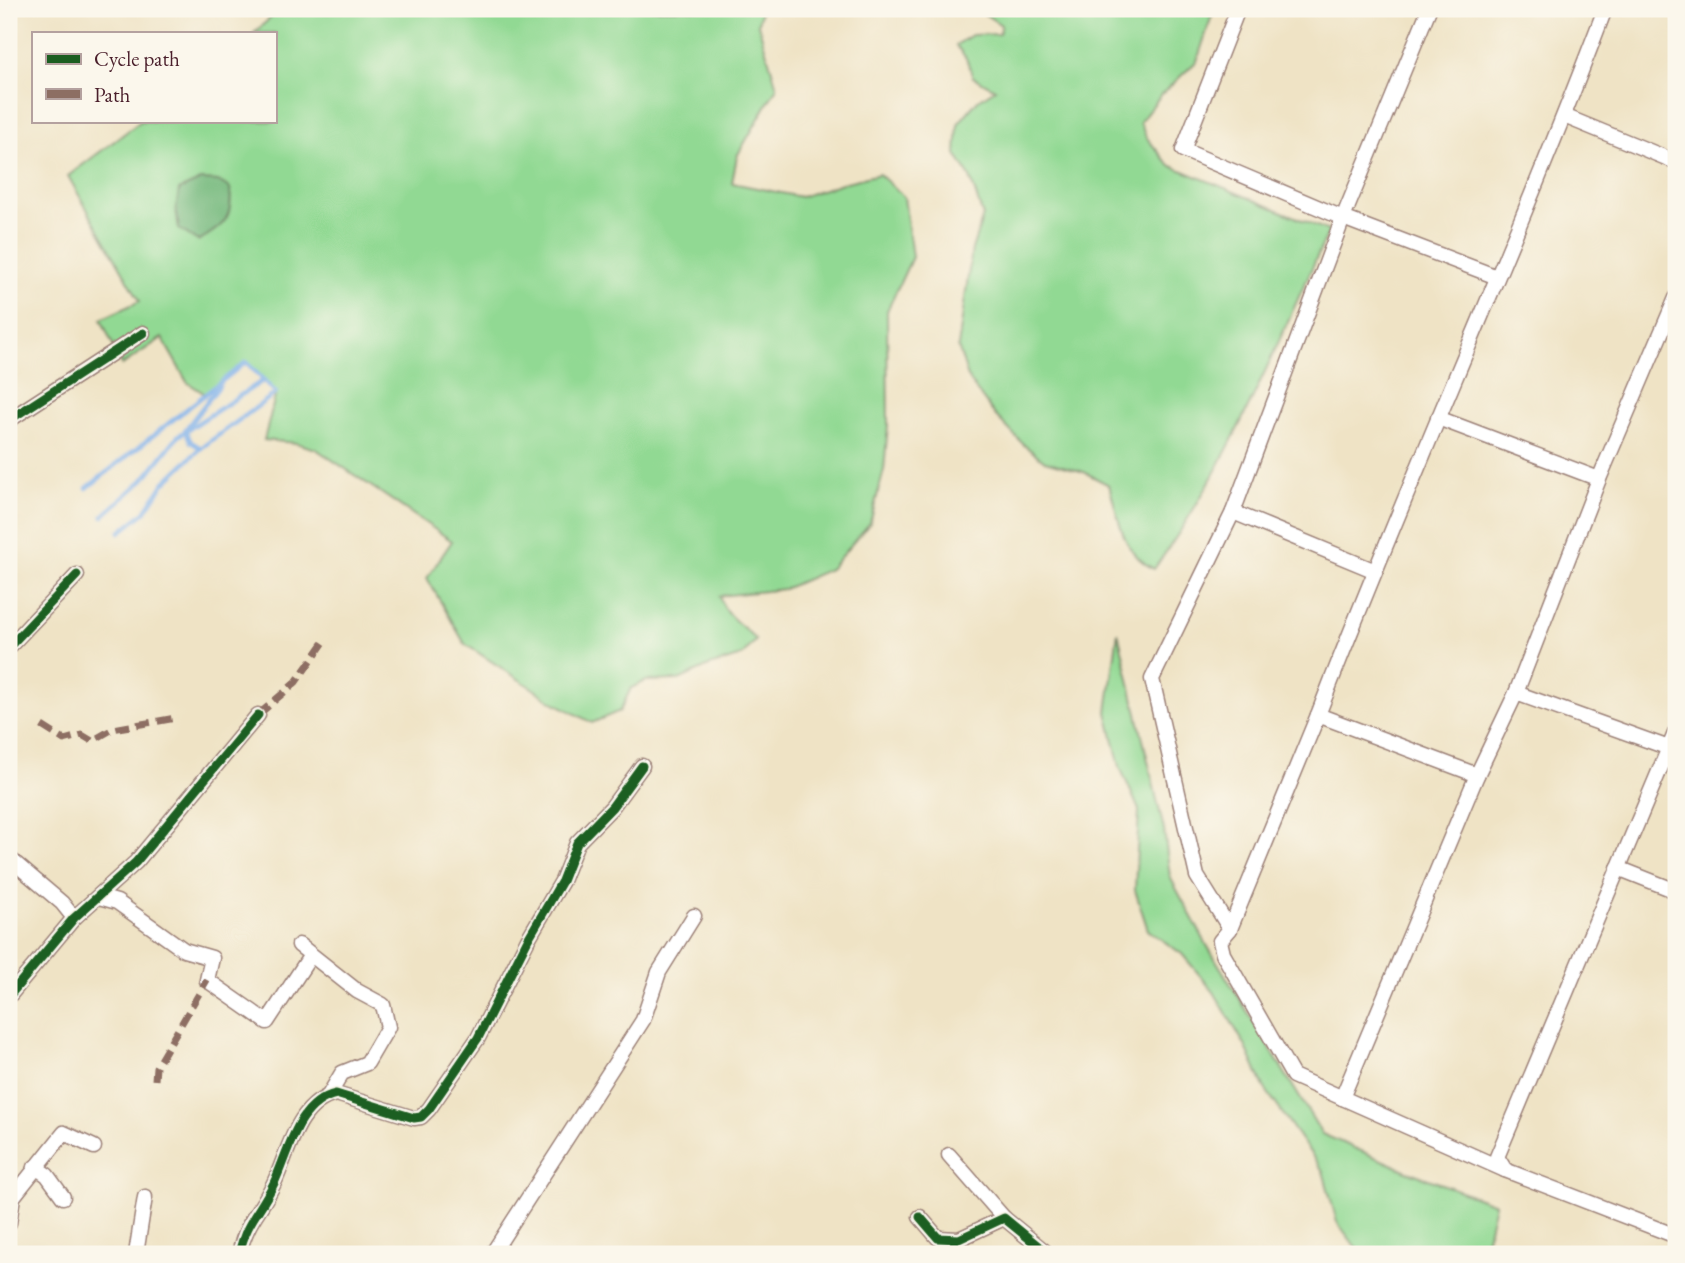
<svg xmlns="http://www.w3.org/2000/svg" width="1685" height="1263" viewBox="0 0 1685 1263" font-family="'EB Garamond',serif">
  <rect width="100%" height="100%" fill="#fbf7ec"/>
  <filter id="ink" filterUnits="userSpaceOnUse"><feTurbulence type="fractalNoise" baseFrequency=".0143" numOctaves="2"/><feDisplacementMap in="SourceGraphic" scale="14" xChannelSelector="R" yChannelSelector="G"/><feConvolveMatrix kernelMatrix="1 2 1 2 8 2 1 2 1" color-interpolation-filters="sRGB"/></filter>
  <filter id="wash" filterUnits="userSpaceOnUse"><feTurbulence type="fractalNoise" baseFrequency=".00686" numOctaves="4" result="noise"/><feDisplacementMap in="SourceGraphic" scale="28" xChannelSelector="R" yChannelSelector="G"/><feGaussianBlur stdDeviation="1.57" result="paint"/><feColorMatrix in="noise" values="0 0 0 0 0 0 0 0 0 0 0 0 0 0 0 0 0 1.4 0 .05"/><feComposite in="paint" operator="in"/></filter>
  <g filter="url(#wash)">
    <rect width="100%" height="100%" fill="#efe3c5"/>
    <g fill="#91d993" stroke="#6e7c5f" stroke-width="2">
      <path d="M 280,9 L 761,9 L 758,24 L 777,87 L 737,156 L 732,183 L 801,197 L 842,183 L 879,174 L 904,197 L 912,257 L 887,311 L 888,425 L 884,470 L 870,523 L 830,569 L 784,589 L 719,596 C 727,619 740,622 756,640 L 742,656 L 709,666 L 679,680 L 646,681 L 631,688 L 620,711 L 592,723 L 555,703 L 465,644 L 427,578 L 452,541 L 316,449 L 296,443 L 264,440 L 276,393 L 246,362 L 205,394 L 187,382 L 162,338 L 122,365 L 101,319 L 140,301 L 68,176 L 141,121 L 275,121 L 275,33 L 254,33 Z"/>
      <path d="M 977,9 L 1214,9 L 1197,61 L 1161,95 L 1140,122 L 1146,137 L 1169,165 L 1329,231 C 1275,346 1229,467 1154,569 C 1121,553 1119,517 1109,485 L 1084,472 L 1045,461 L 1024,445 L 995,415 L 969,380 L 958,347 L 972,249 L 983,216 L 970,177 L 956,154 L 958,124 L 977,101 L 995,89 L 973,77 L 966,58 L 956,45 L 972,35 L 999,34 L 1001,25 Z"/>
      <path d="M 1118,632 L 1164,830 L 1170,877 L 1208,947 L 1322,1134 L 1407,1171 L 1495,1204 L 1483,1254 L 1361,1254 L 1337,1222 L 1323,1171 L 1264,1087 L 1246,1047 L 1214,992 L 1182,954 L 1148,930 L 1135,890 L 1139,810 L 1120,767 L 1107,712 Z"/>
    </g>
    <path fill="#74b97d" stroke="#5f6c54" stroke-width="2" d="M 201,180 L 218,181 L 230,188 C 234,218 223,227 198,241 L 179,229 L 176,209 L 179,190 Z"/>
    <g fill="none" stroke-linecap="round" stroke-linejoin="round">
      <g stroke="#7dafe9" stroke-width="4.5">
        <path d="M 201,448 L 191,442 L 185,430 L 219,386"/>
        <path d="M 87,488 L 246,362 L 276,393 L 201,448 L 164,483 L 145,512 L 120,532"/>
        <path d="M 103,516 L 143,480 L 178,436 L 264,380"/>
      </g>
    </g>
  </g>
  <g filter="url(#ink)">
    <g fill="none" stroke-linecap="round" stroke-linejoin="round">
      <defs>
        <g id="minor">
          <path d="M 1238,9 L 1183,150 L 1343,218 L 1497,277"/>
          <path d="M 1605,9 C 1515,247 1409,478 1318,715 L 1477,775 L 1516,693 L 1599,479 L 1676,298"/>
          <path d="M 1564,116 L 1676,162"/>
          <path d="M 1438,418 L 1599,479"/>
          <path d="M 9,420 L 143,333"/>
          <path d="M 1233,512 L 1152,679 L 1197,876 L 1230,929 L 1220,941 L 1223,954 L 1293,1076 L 1505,1170"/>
          <path d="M 1373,570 L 1233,512 L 1343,218 L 1429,9"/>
          <path d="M 9,647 L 77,575"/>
          <path d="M 1516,693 L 1669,748"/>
          <path d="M 1676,731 L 1497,1157 L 1505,1170 L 1676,1236"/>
          <path d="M 9,858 L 62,903 L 74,918"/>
          <path d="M 1618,868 L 1676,891"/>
          <path d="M 99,897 L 117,902 L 184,950 L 212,958 L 207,980 L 267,1022 L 311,955"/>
          <path d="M 1230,929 L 1318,715"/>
          <path d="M 299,945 L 357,991 L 383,1005 L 388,1027 L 367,1063 L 342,1073 L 329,1095"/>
          <path d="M 9,996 L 74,918 L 136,862 L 258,715"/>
          <path d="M 1342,1098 L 1477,775"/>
          <path d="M 949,1155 L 1004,1218"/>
          <path d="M 35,1167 L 47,1175 L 63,1197"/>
          <path d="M 920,1217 L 938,1238 L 959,1239 L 1004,1218 L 1048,1254"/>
          <path d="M 9,1223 L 13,1197 L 64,1133 L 94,1147"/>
          <path d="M 136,1254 L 145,1197"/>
          <path d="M 239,1254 C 247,1219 260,1213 274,1183 C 289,1151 297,1103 336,1094 L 414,1118 L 421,1117 L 429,1109 L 478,1038 L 528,939 L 562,881 L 577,843 L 612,807 L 642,766"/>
          <path d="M 492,1254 L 643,1020 L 659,972 L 694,916"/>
        </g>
      </defs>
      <use href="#minor" stroke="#9c8178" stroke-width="17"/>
      <use href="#minor" stroke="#fff" stroke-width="14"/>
      <g stroke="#8d6e63" stroke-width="7" stroke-dasharray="14 7" stroke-linecap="butt">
        <path d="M 258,715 L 296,682 L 324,642"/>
        <path d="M 42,726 L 64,740 L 82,735 L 92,741 L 113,729 L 176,718"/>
        <path d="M 155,1080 L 156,1067 L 207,980"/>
      </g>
      <defs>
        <g id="cycleway">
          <path d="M 9,420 L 143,333"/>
          <path d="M 9,647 L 77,575"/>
          <path d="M 9,996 L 74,918 L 136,862 L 258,715"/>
          <path d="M 920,1217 L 938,1238 L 959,1239 L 1004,1218 L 1048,1254"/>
          <path d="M 239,1254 C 247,1219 260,1213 274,1183 C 289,1151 297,1103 336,1094 L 414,1118 L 421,1117 L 429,1109 L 478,1038 L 528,939 L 562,881 L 577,843 L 612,807 L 642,766"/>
        </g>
      </defs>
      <use href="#cycleway" stroke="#fbf7ec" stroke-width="13"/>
      <use href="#cycleway" stroke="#1b5e20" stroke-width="9"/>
    </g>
  </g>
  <rect width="1685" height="1263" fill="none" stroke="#fbf7ec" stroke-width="35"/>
  <rect x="32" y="32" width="245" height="91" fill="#fbf7ec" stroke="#b4a19f" stroke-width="2"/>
  <rect x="46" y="54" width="35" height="10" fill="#1b5e20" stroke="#b4a19f" stroke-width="2"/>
  <text x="94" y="66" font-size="21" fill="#4a1f2b">Cycle path</text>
  <rect x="46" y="89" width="35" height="10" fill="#8d6e63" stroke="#b4a19f" stroke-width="2"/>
  <text x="94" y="102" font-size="21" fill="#4a1f2b">Path</text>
</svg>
